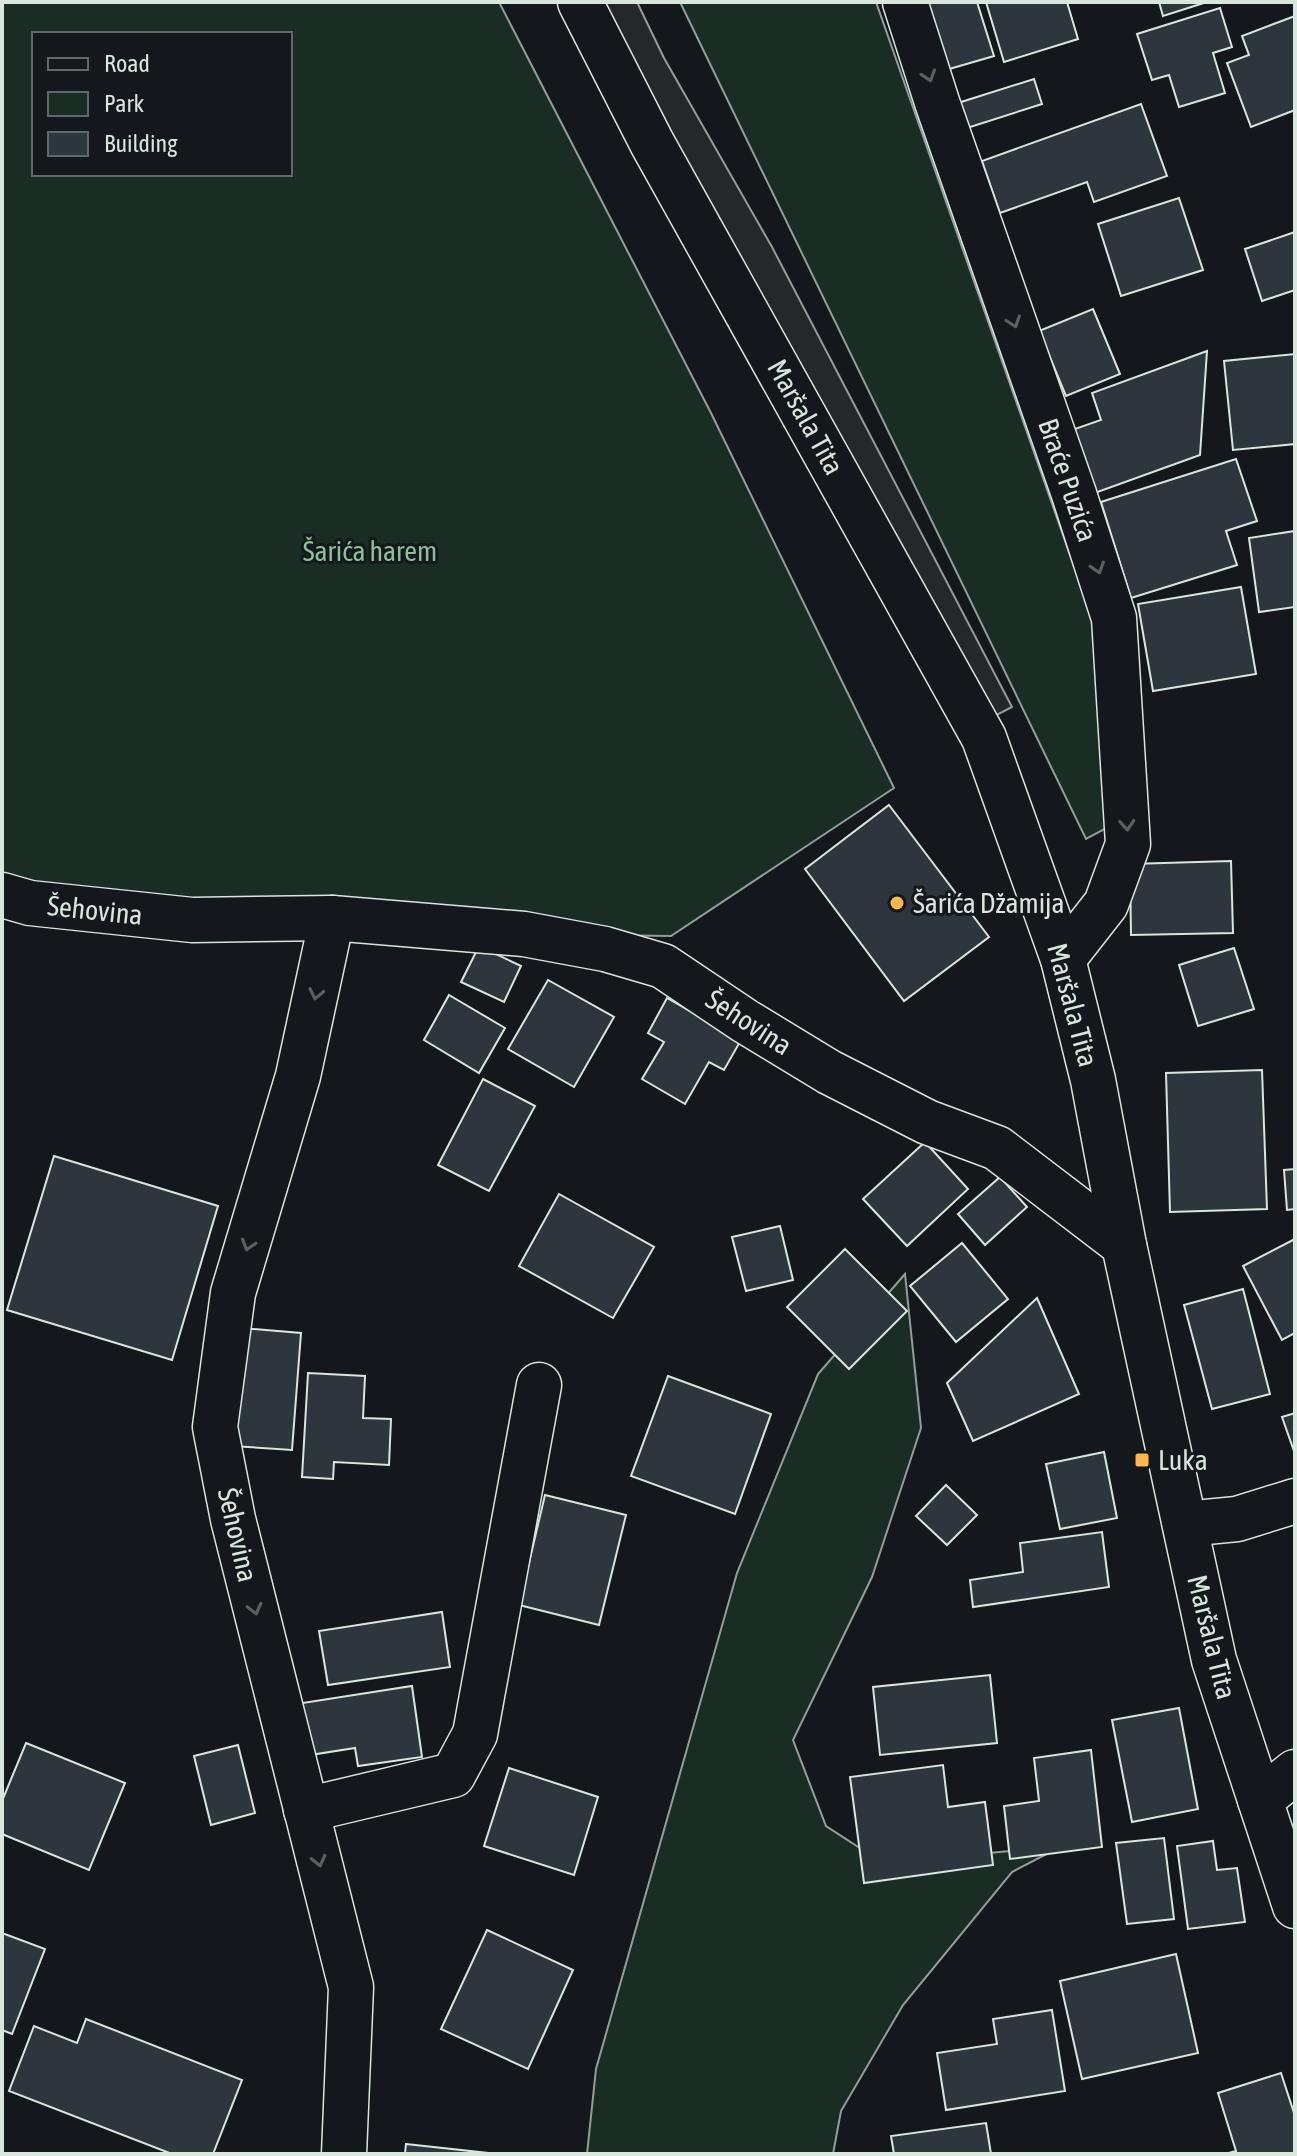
<svg xmlns="http://www.w3.org/2000/svg" width="1297" height="2156" viewBox="0 0 1297 2156" font-family="'Asap Condensed',sans-serif">
  <rect width="100%" height="100%" fill="#14181c"/>
  <g fill="#1a2d24" stroke="#939e99" stroke-width="2" fill-rule="evenodd">
    <path d="M 2,2 L 499,2 L 711,413 L 894,788 L 671,936 L 524,934 L 2,898 ZM 34,34 L 290,34 L 290,174 L 34,174 Z"/>
    <path d="M 680,2 L 876,2 L 1070,555 L 1092,596 L 1116,823 L 1086,839 Z"/>
    <path d="M 905,1274 L 921,1428 L 872,1577 L 793,1740 L 826,1826 L 883,1863 L 1062,1846 L 1012,1872 L 903,2005 L 841,2111 L 833,2154 L 587,2154 L 596,2069 L 737,1573 L 818,1374 Z"/>
  </g>
  <path fill="#24282b" stroke="#939e99" stroke-width="2" d="M 595,2 L 637,2 L 664,58 L 772,247 L 1012,707 L 985,721 Z"/>
  <g fill="#2c363c" stroke="#d8e6dc" stroke-width="2">
    <path d="M 925,2 L 977,2 L 994,56 L 939,72 Z"/>
    <path d="M 986,2 L 1067,2 L 1078,39 L 1004,62 Z"/>
    <path d="M 1159,2 L 1207,2 L 1163,16 Z"/>
    <path d="M 1220,8 L 1232,47 L 1213,53 L 1225,93 L 1179,107 L 1169,75 L 1152,80 L 1137,34 Z"/>
    <path d="M 1295,16 L 1295,110 L 1251,127 L 1227,63 L 1249,55 L 1242,36 Z"/>
    <path d="M 1034,79 L 1042,104 L 967,128 L 958,103 Z"/>
    <path d="M 1141,104 L 1167,176 L 1094,202 L 1087,182 L 1000,213 L 982,161 Z"/>
    <path d="M 1179,198 L 1203,270 L 1121,296 L 1098,224 Z"/>
    <path d="M 1295,232 L 1295,290 L 1262,301 L 1245,249 Z"/>
    <path d="M 1093,309 L 1120,374 L 1066,396 L 1039,331 Z"/>
    <path d="M 1207,351 L 1200,455 L 1092,494 L 1069,431 L 1101,420 L 1092,393 Z"/>
    <path d="M 1295,354 L 1295,444 L 1233,450 L 1224,361 Z"/>
    <path d="M 1236,459 L 1257,521 L 1226,531 L 1237,565 L 1131,598 L 1101,502 Z"/>
    <path d="M 1295,531 L 1295,607 L 1259,612 L 1249,538 Z"/>
    <path d="M 1241,587 L 1256,674 L 1153,691 L 1138,604 Z"/>
    <path d="M 889,805 L 989,937 L 904,1001 L 805,869 Z"/>
    <path d="M 1231,861 L 1233,933 L 1131,935 L 1130,864 Z"/>
    <path d="M 479,946 L 521,966 L 504,1002 L 461,982 Z"/>
    <path d="M 1234,948 L 1254,1009 L 1198,1026 L 1179,965 Z"/>
    <path d="M 548,980 L 614,1017 L 574,1087 L 508,1049 Z"/>
    <path d="M 449,995 L 505,1028 L 479,1073 L 424,1040 Z"/>
    <path d="M 667,998 L 741,1040 L 724,1070 L 709,1062 L 685,1104 L 642,1079 L 664,1042 L 648,1033 Z"/>
    <path d="M 1262,1070 L 1267,1209 L 1170,1212 L 1166,1073 Z"/>
    <path d="M 483,1079 L 535,1106 L 489,1191 L 438,1165 Z"/>
    <path d="M 925,1142 L 968,1189 L 907,1246 L 863,1199 Z"/>
    <path d="M 54,1156 L 218,1206 L 172,1360 L 7,1310 Z"/>
    <path d="M 1295,1169 L 1295,1209 L 1287,1210 L 1284,1170 Z"/>
    <path d="M 1000,1177 L 1027,1207 L 985,1245 L 958,1214 Z"/>
    <path d="M 559,1194 L 654,1247 L 613,1318 L 519,1266 Z"/>
    <path d="M 780,1226 L 793,1280 L 746,1291 L 732,1237 Z"/>
    <path d="M 1295,1239 L 1295,1333 L 1282,1340 L 1243,1266 Z"/>
    <path d="M 962,1243 L 1008,1299 L 956,1342 L 910,1286 Z"/>
    <path d="M 845,1249 L 907,1311 L 849,1369 L 787,1307 Z"/>
    <path d="M 1243,1289 L 1270,1394 L 1212,1409 L 1184,1305 Z"/>
    <path d="M 1037,1298 L 1079,1394 L 973,1441 L 947,1383 Z"/>
    <path d="M 242,1328 L 301,1333 L 292,1450 L 232,1446 Z"/>
    <path d="M 308,1373 L 365,1376 L 363,1418 L 391,1419 L 389,1465 L 334,1462 L 333,1479 L 302,1477 Z"/>
    <path d="M 668,1376 L 771,1414 L 735,1514 L 631,1476 Z"/>
    <path d="M 1295,1413 L 1295,1454 L 1282,1417 Z"/>
    <path d="M 1104,1452 L 1117,1518 L 1060,1529 L 1046,1464 Z"/>
    <path d="M 946,1485 L 977,1515 L 947,1545 L 916,1516 Z"/>
    <path d="M 545,1495 L 626,1515 L 599,1625 L 519,1605 Z"/>
    <path d="M 1102,1532 L 1109,1587 L 973,1607 L 970,1580 L 1023,1572 L 1020,1543 Z"/>
    <path d="M 442,1612 L 450,1667 L 328,1685 L 319,1631 Z"/>
    <path d="M 990,1675 L 997,1743 L 880,1755 L 873,1687 Z"/>
    <path d="M 412,1686 L 422,1757 L 358,1766 L 355,1748 L 304,1756 L 296,1704 Z"/>
    <path d="M 1179,1708 L 1198,1809 L 1132,1822 L 1112,1720 Z"/>
    <path d="M 26,1743 L 125,1783 L 89,1870 L 2,1834 L 2,1801 Z"/>
    <path d="M 238,1745 L 255,1813 L 211,1825 L 194,1756 Z"/>
    <path d="M 1091,1750 L 1102,1847 L 1010,1859 L 1004,1806 L 1039,1801 L 1034,1758 Z"/>
    <path d="M 943,1765 L 948,1807 L 985,1802 L 993,1865 L 864,1883 L 850,1777 Z"/>
    <path d="M 509,1768 L 598,1797 L 574,1875 L 484,1846 Z"/>
    <path d="M 1164,1838 L 1174,1919 L 1127,1924 L 1116,1843 Z"/>
    <path d="M 1213,1841 L 1217,1870 L 1237,1868 L 1245,1922 L 1188,1929 L 1177,1846 Z"/>
    <path d="M 487,1930 L 573,1970 L 528,2069 L 441,2029 Z"/>
    <path d="M 2,1933 L 45,1949 L 12,2034 L 2,2030 Z"/>
    <path d="M 1176,1954 L 1198,2053 L 1082,2079 L 1060,1981 Z"/>
    <path d="M 1052,2010 L 1065,2091 L 946,2110 L 937,2053 L 997,2044 L 993,2019 Z"/>
    <path d="M 86,2019 L 242,2080 L 213,2154 L 172,2154 L 9,2091 L 34,2026 L 77,2043 Z"/>
    <path d="M 1281,2073 L 1295,2116 L 1295,2154 L 1225,2154 L 1236,2151 L 1218,2093 Z"/>
    <path d="M 986,2123 L 991,2154 L 894,2154 L 891,2136 Z"/>
    <path d="M 406,2144 L 488,2153 L 488,2154 L 405,2154 Z"/>
  </g>
  <g fill="none" stroke-linecap="round" stroke-linejoin="round">
    <defs>
      <g id="street">
        <path d="M 905,2 L 937,102 L 1074,494 L 1114,618 L 1128,844 L 1106,904 L 1063,959"/>
        <path d="M 2,895 L 30,903 L 192,920 L 332,918 L 524,934 L 605,949 L 663,966 L 745,1021 L 829,1072 L 927,1122 L 997,1148 L 1124,1245"/>
        <path d="M 332,918 L 298,1076 L 233,1293 L 215,1427 L 233,1519 L 351,1987 L 344,2154"/>
        <path d="M 1185,1524 L 1237,1519 L 1295,1501"/>
        <path d="M 1260,1800 L 1295,1772"/>
        <path d="M 306,1810 L 453,1775 L 475,1734 L 539,1385"/>
      </g>
      <path id="secondary" d="M 580,2 L 652,143 L 984,738 L 1063,959 L 1093,1080 L 1124,1245 L 1214,1660 L 1295,1906"/>
    </defs>
    <use href="#street" stroke="#d8e6dc" stroke-width="47"/>
    <use href="#secondary" stroke="#d8e6dc" stroke-width="47"/>
    <use href="#street" stroke="#14181c" stroke-width="44"/>
    <use href="#secondary" stroke="#14181c" stroke-width="44"/>
  </g>
  <defs><path id="oneway-chevron" d="M-2-3.5L2.5 0L-2 3.5" fill="none" stroke-width="1.6" stroke-linecap="round" stroke-linejoin="round" transform="scale(2)"/></defs>
  <g stroke="#59605f">
    <use href="#oneway-chevron" transform="translate(929 76) rotate(72)"/>
    <use href="#oneway-chevron" transform="translate(1014 322) rotate(71)"/>
    <use href="#oneway-chevron" transform="translate(1098 568) rotate(72)"/>
    <use href="#oneway-chevron" transform="translate(1127 825) rotate(86)"/>
    <use href="#oneway-chevron" transform="translate(316 994) rotate(102)"/>
    <use href="#oneway-chevron" transform="translate(248 1245) rotate(107)"/>
    <use href="#oneway-chevron" transform="translate(255 1609) rotate(76)"/>
    <use href="#oneway-chevron" transform="translate(319 1861) rotate(76)"/>
  </g>
  <g fill="#ffb74d" stroke="#14181c" stroke-width="3">
    <circle cx="897" cy="903" r="8"/>
    <rect x="1134" y="1452" width="16" height="16" rx="4"/>
  </g>
  <g text-anchor="middle" stroke-width="6" stroke-linejoin="round" paint-order="stroke">
    <g font-size="28" fill="#d8e6dc" stroke="#14181c">
      <text transform="translate(806 417) rotate(61)" y="10">Maršala Tita</text>
      <text transform="translate(1068 480) rotate(71)" y="10">Braće Puzića</text>
      <text transform="translate(95 910) rotate(6)" y="10">Šehovina</text>
      <text transform="translate(1073 1005) rotate(75)" y="10">Maršala Tita</text>
      <text transform="translate(749 1022) rotate(33)" y="10">Šehovina</text>
      <text transform="translate(238 1535) rotate(77)" y="10">Šehovina</text>
      <text transform="translate(1212 1637) rotate(76)" y="10">Maršala Tita</text>
    </g>
    <g font-size="28" fill="#8ac095" stroke="#14181c">
      <text x="370" y="561">Šarića harem</text>
    </g>
    <g font-size="28" fill="#d8e6dc" stroke="#14181c" text-anchor="start">
      <text x="913" y="913">Šarića Džamija</text>
      <text x="1158" y="1470">Luka</text>
    </g>
  </g>
  <rect width="1297" height="2156" fill="none" stroke="#d8e6dc" stroke-width="8"/>
  <rect x="32" y="32" width="260" height="144" fill="#14181c" stroke="#626a69" stroke-width="2"/>
  <rect x="48" y="58" width="40" height="12" fill="#14181c" stroke="#626a69" stroke-width="2"/>
  <text x="104" y="72" font-size="24" fill="#d8e6dc">Road</text>
  <rect x="48" y="92" width="40" height="24" fill="#1a2d24" stroke="#626a69" stroke-width="2"/>
  <text x="104" y="112" font-size="24" fill="#d8e6dc">Park</text>
  <rect x="48" y="132" width="40" height="24" fill="#2c363c" stroke="#626a69" stroke-width="2"/>
  <text x="104" y="152" font-size="24" fill="#d8e6dc">Building</text>
</svg>
